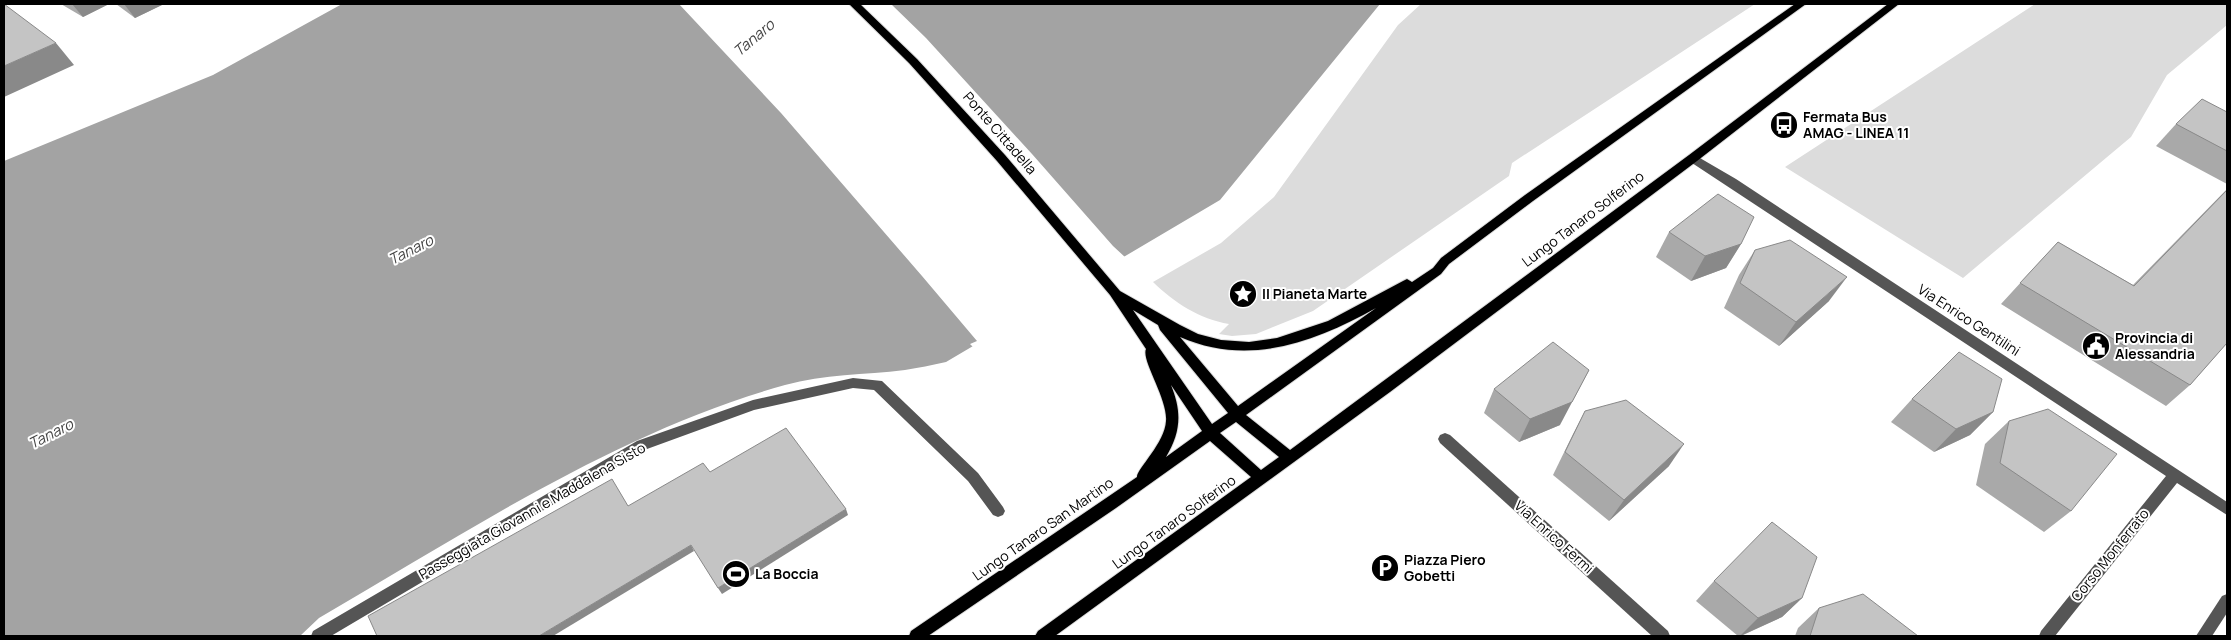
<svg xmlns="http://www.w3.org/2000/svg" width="2231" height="640" viewBox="0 0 2231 640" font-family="Manrope,sans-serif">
  <rect width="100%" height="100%" fill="#fff"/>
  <g fill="#dcdcdc">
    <path d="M 1421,4 L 1755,4 L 1512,163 L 1509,176 L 1313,311 L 1256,334 L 1232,336 L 1219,334 L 1229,324 C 1199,319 1175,303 1153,282 L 1221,243 L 1274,197 L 1398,25 Z"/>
    <path d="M 2035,4 L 2227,4 L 2227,25 L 2167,75 L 2131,137 L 1963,278 L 1785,167 Z"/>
  </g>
  <path fill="#a3a3a3" d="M 342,4 L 1380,4 L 1220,200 L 946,362 C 932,365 918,368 905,370 C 864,375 824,374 785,385 C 617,432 469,531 319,618 L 300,636 L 4,636 L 4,161 L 213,75 Z"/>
  <path fill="#fff" d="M 679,4 L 891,4 L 926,38 L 1032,154 L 1113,246 L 1126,258 L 974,348 L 970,344 L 977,341 L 922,276 L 781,113 Z"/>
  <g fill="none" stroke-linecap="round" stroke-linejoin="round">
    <defs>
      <path id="major" d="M 849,4 L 860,4 L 917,59 L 1005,155 L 1120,291 L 1180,325 L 1198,334 L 1221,340 L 1249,342 L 1277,338 L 1328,321 L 1403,281 L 1407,279 L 1412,282 L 1433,268 L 1441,258 L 1525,195 L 1795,4 L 1806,4 L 1533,201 L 1449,264 L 1441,274 L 1246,415 L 1290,450 L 1689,155 L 1888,4 L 1899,4 L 1697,161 L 1390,392 L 1055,636 L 1035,636 L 1038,631 L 1251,477 L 1210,441 L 1116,508 L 928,636 L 909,636 L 911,631 L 1137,477 C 1136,470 1165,443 1166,421 C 1168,399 1141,360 1146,349 L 1110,295 L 997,161 L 909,63 ZM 1376,308 L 1238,406 L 1180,337 C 1249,367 1315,342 1376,308 ZM 1133,310 L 1158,325 L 1160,330 L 1228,413 L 1212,424 ZM 1171,385 L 1202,431 L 1166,457 C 1181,432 1182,412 1171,385 ZM 1236,422 L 1279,457 L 1261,470 L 1220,433 Z"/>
    </defs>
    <use href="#major" stroke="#dbdbdb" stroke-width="2"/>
    <g fill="#555" fill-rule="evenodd">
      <path d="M 1693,154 L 1736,179 L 2227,502 L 2227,515 L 2177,483 L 2055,636 L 2039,636 L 2041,631 L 2166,476 L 1689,161 L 1687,158 Z"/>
      <path d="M 853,378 L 882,381 L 978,473 L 1003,507 L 1005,511 L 1003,515 L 998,517 L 993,515 L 968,481 L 874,390 L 853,388 L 754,410 L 647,449 L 331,636 L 311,636 L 313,631 L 637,441 L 753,400 Z"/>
      <path d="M 1445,433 L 1450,435 L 1668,631 L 1670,636 L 1652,636 L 1440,443 L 1438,439 L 1440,435 Z"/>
      <path d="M 2227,594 L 2227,613 L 2212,636 L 2196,636 L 2222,596 Z"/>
    </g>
    <use href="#major" fill="#000" fill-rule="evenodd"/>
  </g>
  <g fill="#a9a9a9">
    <path d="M 61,4 L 109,4 L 83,17 Z"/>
    <path d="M 116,4 L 164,4 L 135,18 Z"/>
    <path d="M 2227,112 L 2227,184 L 2156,146 L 2176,124 Z"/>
    <path d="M 2227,189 L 2227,343 L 2190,385 L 2166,406 L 2001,304 L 2058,242 L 2133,285 Z"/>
    <path d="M 1669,232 L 1741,244 L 1726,268 L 1691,281 L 1656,257 Z"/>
    <path d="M 1755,250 L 1829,301 L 1779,346 L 1724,308 L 1739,275 Z"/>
    <path d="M 1494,389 L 1560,425 L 1519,442 L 1484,413 Z"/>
    <path d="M 1912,399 L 1993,412 L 1970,435 L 1934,452 L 1891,422 Z"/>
    <path d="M 1585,411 L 1669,466 L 1609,521 L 1553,475 L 1573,434 Z"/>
    <path d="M 2009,421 L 2071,511 L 2044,532 L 1976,485 L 1985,444 Z"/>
    <path d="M 1714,581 L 1802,598 L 1782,617 L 1741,636 L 1738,636 L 1696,601 Z"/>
    <path d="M 1819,608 L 1918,636 L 1795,636 L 1798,628 Z"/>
  </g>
  <g fill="#898989">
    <path d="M 72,4 L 109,4 L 83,17 Z"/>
    <path d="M 124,4 L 164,4 L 135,18 Z"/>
    <path d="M 56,43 L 74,65 L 4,97 L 4,66 Z"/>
    <path d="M 1741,244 L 1726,268 L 1691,281 L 1705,256 Z"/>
    <path d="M 1847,277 L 1829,301 L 1779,346 L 1796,322 Z"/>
    <path d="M 1589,370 L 1560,425 L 1519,442 L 1530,419 Z"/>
    <path d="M 1993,412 L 1970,435 L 1934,452 L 1956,429 Z"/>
    <path d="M 1684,444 L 1669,466 L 1609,521 L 1624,500 Z"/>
    <path d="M 846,509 L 848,515 L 722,594 L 718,588 Z"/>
    <path d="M 691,545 L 694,551 L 553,636 L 539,636 Z"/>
    <path d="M 1802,598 L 1782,617 L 1740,636 L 1758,618 Z"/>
  </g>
  <g fill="#c4c4c4" stroke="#898989">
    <path d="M 4,4 L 56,43 L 4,66 Z"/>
    <path d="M 2202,99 L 2227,112 L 2227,151 L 2176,124 Z"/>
    <path d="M 2227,190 L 2227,343 L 2190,385 L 2020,283 L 2058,242 L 2134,286 Z"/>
    <path d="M 1718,194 L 1754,217 L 1741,244 L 1705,256 L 1669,232 Z"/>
    <path d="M 1790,240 L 1847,277 L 1796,322 L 1740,283 L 1755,250 Z"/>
    <path d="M 1553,342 L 1589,370 L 1572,402 L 1530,419 L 1494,389 Z"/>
    <path d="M 1959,352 L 2002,379 L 1993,412 L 1956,429 L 1912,399 Z"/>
    <path d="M 1626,400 L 1684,444 L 1624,500 L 1565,452 L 1585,411 Z"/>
    <path d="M 2048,409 L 2117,454 L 2071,511 L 2000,463 L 2009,421 Z"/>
    <path d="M 786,428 L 846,509 L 718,588 L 691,545 L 539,636 L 377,636 L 368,616 L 612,479 L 628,506 L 703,463 L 710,472 Z"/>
    <path d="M 1772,522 L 1817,557 L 1802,598 L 1758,618 L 1714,581 Z"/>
    <path d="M 1863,594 L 1918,636 L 1810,636 L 1819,608 Z"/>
  </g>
  <defs>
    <symbol id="bus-disc" viewBox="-11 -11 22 22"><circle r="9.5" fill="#000" stroke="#fff"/><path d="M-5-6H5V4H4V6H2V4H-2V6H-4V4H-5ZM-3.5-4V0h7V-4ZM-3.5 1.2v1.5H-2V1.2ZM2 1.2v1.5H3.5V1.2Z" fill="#fff"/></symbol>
    <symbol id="sight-disc" viewBox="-11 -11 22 22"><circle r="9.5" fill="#000" stroke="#fff"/><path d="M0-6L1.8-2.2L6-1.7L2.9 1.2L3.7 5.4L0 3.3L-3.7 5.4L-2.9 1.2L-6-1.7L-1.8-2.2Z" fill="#fff"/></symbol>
    <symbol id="civic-disc" viewBox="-11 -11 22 22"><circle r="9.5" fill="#000" stroke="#fff"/><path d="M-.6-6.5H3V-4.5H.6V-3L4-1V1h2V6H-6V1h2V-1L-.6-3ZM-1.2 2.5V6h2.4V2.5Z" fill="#fff"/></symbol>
    <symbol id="parking-disc" viewBox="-11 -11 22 22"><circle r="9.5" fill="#000" stroke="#fff"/><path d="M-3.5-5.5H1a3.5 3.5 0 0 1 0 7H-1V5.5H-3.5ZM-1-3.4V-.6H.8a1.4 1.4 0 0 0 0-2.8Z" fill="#fff"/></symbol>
    <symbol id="stadium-disc" viewBox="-11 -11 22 22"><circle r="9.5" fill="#000" stroke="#fff"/><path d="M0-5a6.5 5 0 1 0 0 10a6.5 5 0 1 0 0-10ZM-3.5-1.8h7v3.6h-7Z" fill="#fff"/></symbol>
  </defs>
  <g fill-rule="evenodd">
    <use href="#bus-disc" x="1768" y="109" width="32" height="32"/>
    <use href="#sight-disc" x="1227" y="278" width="32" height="32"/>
    <use href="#civic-disc" x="2080" y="330" width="32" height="32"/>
    <use href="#parking-disc" x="1369" y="552" width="32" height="32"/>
    <use href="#stadium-disc" x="720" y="558" width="32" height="32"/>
  </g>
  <g text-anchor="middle" stroke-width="4" stroke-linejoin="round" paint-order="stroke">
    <g font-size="14" font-weight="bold" fill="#000" stroke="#fff" text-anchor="start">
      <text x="1803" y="122">Fermata Bus<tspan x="1803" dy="16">AMAG - LINEA 11</tspan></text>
      <text x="1262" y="299">Il Pianeta Marte</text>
      <text x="2115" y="343">Provincia di<tspan x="2115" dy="16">Alessandria</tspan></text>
      <text x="1404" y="565">Piazza Piero<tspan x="1404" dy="16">Gobetti</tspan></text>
      <text x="755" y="579">La Boccia</text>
    </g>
    <g font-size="14" fill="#000" stroke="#fff">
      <text transform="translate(1000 133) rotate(49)" y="5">Ponte Cittadella</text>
      <text transform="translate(1583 219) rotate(-37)" y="5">Lungo Tanaro Solferino</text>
      <text transform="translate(1969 320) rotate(33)" y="5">Via Enrico Gentilini</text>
      <text transform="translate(532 511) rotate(-30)" y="5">Passeggiata Giovanni e Maddalena Sisto</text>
      <text transform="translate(1174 522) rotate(-36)" y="5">Lungo Tanaro Solferino</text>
      <text transform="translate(1043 529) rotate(-35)" y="5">Lungo Tanaro San Martino</text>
      <text transform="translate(1554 537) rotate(42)" y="5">Via Enrico Fermi</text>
      <text transform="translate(2110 555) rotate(-51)" y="5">Corso Monferrato</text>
    </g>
    <g font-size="15" font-style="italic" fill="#444" stroke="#fff">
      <text transform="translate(754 38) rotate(-40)" y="5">Tanaro</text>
      <text transform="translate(411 250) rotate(-27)" y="5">Tanaro</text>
      <text transform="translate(51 434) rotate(-27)" y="5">Tanaro</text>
    </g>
  </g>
  <rect width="2231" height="640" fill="none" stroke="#000000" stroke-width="10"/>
</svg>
